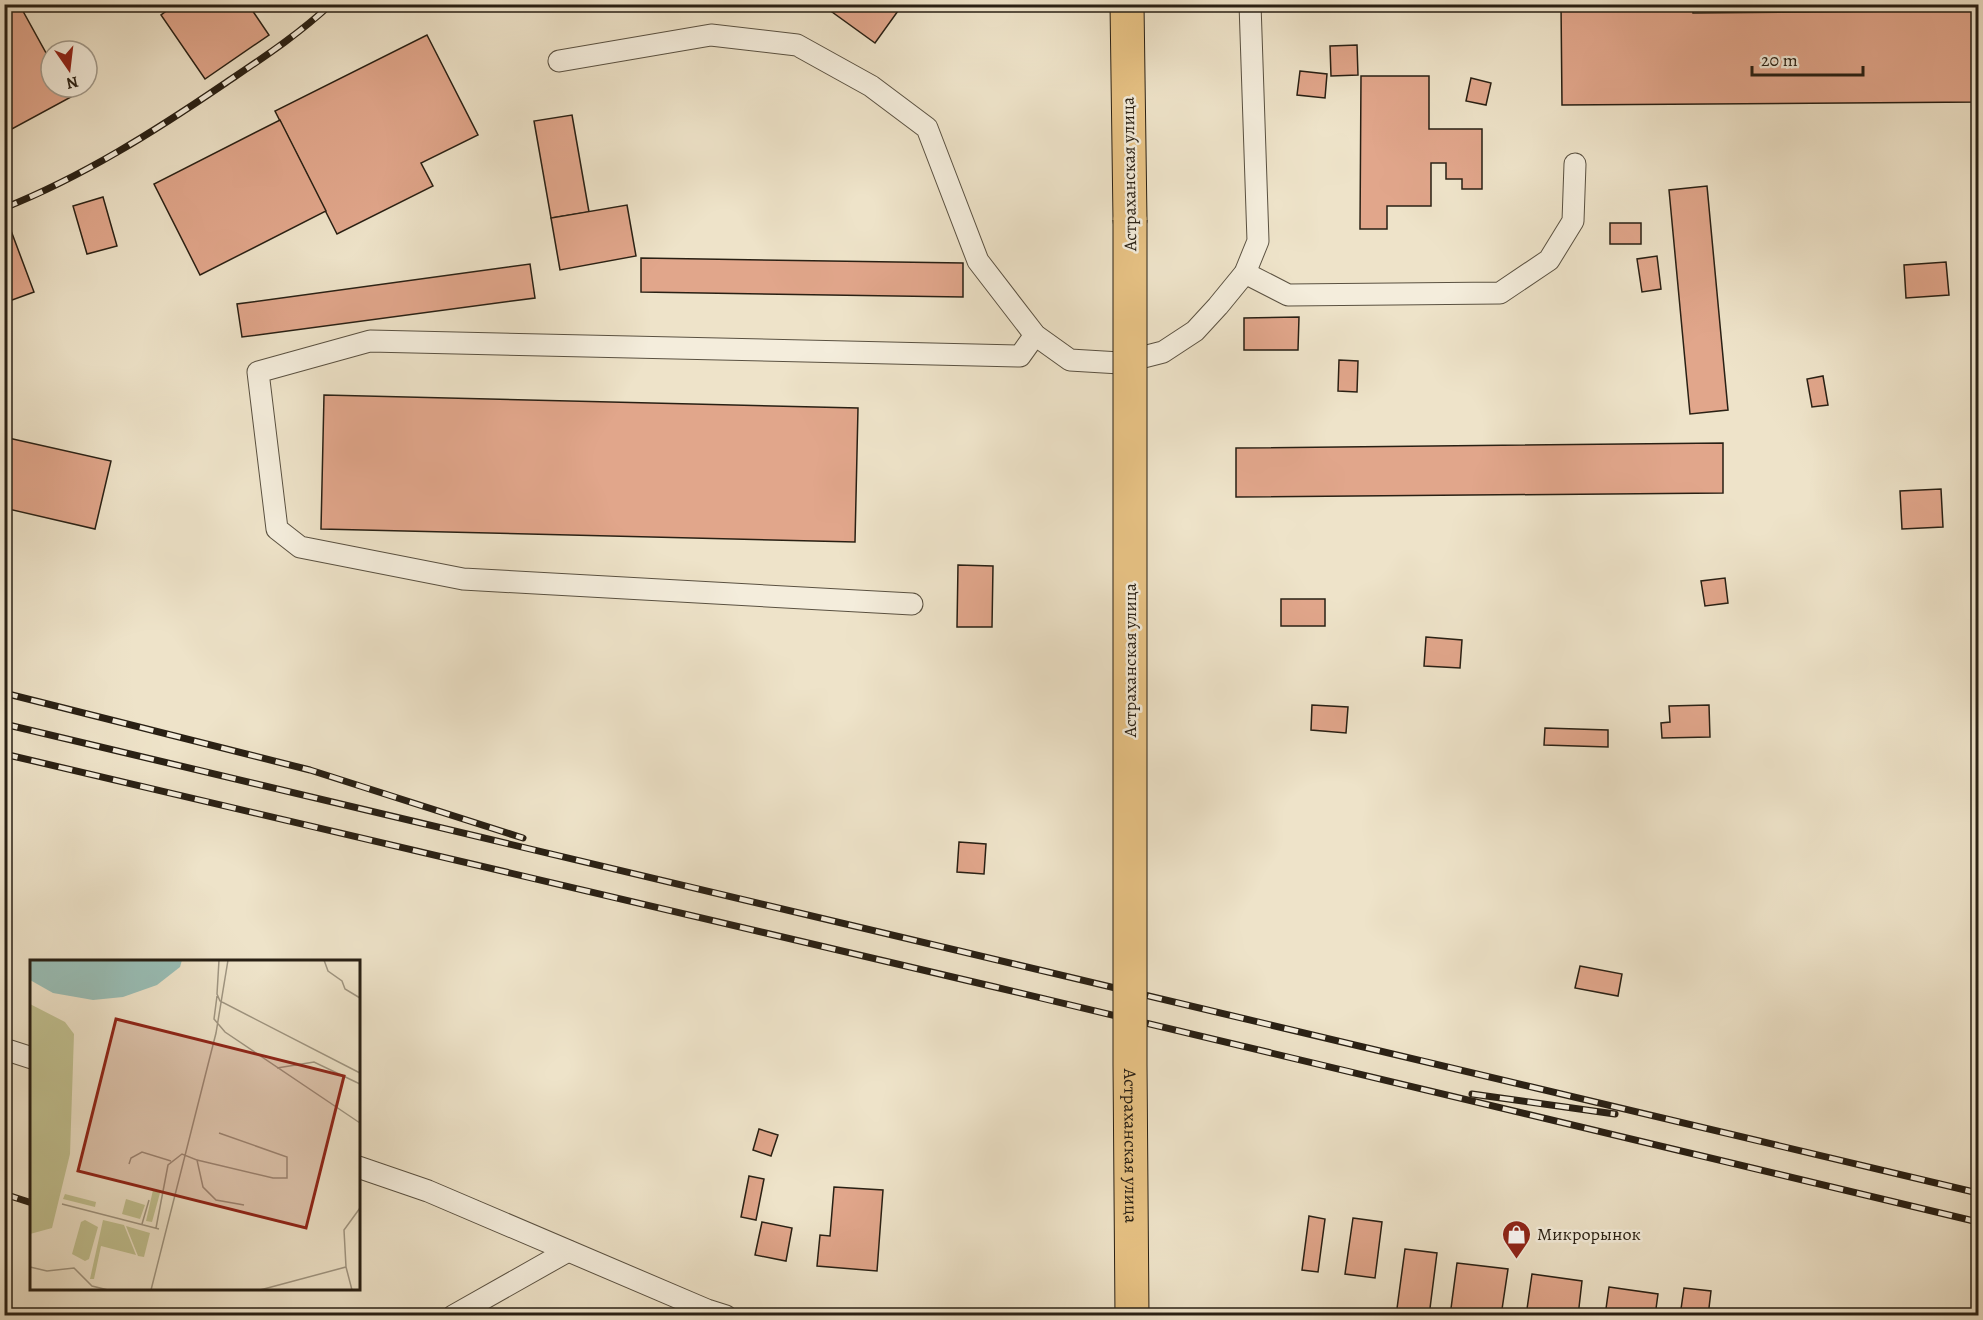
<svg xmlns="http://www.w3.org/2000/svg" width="1983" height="1320" viewBox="0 0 1983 1320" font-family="Alegreya,serif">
  <rect width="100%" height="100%" fill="#eee3c9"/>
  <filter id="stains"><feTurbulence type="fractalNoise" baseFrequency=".00333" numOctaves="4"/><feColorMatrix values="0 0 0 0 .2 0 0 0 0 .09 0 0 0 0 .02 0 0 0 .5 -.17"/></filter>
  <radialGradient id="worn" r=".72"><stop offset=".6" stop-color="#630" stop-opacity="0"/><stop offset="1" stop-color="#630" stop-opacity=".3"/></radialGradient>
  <g fill="#e1a68b" stroke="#292014" stroke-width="1.5">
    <path d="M 4,4 L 19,4 L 51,62 L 51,87 L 65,87 L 71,97 L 10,130 L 4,120 Z"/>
    <path d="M 176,4 L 248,4 L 269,35 L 205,79 L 161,15 Z"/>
    <path d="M 821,4 L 903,4 L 875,43 Z"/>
    <path d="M 933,4 L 1022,4 L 1022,7 L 933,8 Z"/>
    <path d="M 1561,4 L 1693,4 L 1693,13 L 1906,11 L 1906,4 L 1935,4 L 1935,11 L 1978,11 L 1978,102 L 1562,105 Z"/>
    <path d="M 427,35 L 478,135 L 421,163 L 433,186 L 337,234 L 275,111 Z"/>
    <path d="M 1357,45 L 1358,75 L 1331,76 L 1330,46 Z"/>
    <path d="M 1300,71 L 1327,74 L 1325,98 L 1297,95 Z"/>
    <path d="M 1361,76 L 1429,76 L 1429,129 L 1482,129 L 1482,189 L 1462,189 L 1462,179 L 1446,179 L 1446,163 L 1431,163 L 1431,206 L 1387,206 L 1387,229 L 1360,229 Z"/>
    <path d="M 1471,78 L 1491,83 L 1486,105 L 1466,101 Z"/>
    <path d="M 572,115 L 589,212 L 551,218 L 534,121 Z"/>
    <path d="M 280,120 L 326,211 L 200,275 L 154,184 Z"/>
    <path d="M 1707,186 L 1728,410 L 1690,414 L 1669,190 Z"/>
    <path d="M 103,197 L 117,246 L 87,254 L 73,206 Z"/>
    <path d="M 627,205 L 636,256 L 560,270 L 551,218 Z"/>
    <rect x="1610" y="223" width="31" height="21"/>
    <path d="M 10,228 L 34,292 L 4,303 L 4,230 Z"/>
    <path d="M 1657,256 L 1661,289 L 1642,292 L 1637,259 Z"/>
    <path d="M 641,258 L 963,263 L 963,297 L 641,292 Z"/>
    <path d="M 1946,262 L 1949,295 L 1906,298 L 1904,265 Z"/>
    <path d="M 530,264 L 535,298 L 242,337 L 237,304 Z"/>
    <path d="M 1299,317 L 1298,350 L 1244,350 L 1244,318 Z"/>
    <path d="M 1339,360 L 1358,361 L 1357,392 L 1338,391 Z"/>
    <path d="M 1823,376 L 1828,405 L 1812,407 L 1807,379 Z"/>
    <path d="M 324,395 L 858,408 L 855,542 L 321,529 Z"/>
    <path d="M 4,437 L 111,461 L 95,529 L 4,508 Z"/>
    <path d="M 1723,443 L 1723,493 L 1236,497 L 1236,448 Z"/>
    <path d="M 1941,489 L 1943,527 L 1902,529 L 1900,491 Z"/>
    <path d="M 958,565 L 993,566 L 992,627 L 957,627 Z"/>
    <path d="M 1725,578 L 1728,603 L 1705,606 L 1701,581 Z"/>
    <rect x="1281" y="599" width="44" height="27"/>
    <path d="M 1426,637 L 1462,640 L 1460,668 L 1424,666 Z"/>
    <path d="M 1312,705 L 1348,707 L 1346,733 L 1311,730 Z"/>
    <path d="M 1709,705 L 1710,737 L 1662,738 L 1661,723 L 1670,722 L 1669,706 Z"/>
    <path d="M 1545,728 L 1608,730 L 1608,747 L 1544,745 Z"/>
    <path d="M 959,842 L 986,844 L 984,874 L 957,872 Z"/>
    <path d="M 1580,966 L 1622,974 L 1618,996 L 1575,988 Z"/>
    <path d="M 759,1129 L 778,1135 L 771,1156 L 753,1150 Z"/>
    <path d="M 749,1176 L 764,1179 L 756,1220 L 741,1217 Z"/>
    <path d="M 834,1187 L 883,1190 L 877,1271 L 817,1266 L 820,1235 L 830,1236 Z"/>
    <path d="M 1309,1216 L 1325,1219 L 1318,1272 L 1302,1270 Z"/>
    <path d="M 1353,1218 L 1382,1222 L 1375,1278 L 1345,1274 Z"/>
    <path d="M 762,1222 L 792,1228 L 786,1261 L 755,1255 Z"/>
    <path d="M 1405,1249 L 1437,1253 L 1429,1316 L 1396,1316 Z"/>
    <path d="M 1457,1263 L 1508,1269 L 1501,1316 L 1450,1316 Z"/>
    <path d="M 1532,1274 L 1582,1281 L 1578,1316 L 1526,1316 Z"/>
    <path d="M 1609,1287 L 1658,1294 L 1655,1316 L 1605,1316 Z"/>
    <path d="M 1684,1288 L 1711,1291 L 1708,1316 L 1680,1316 Z"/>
  </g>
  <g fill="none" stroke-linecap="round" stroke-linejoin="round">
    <defs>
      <g id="lane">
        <path d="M 559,61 L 711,35 L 797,45 L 871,86 L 927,128 L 978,261 L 1035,335 L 1070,360 L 1120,363 L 1163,352 L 1195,331 L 1218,306 L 1245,273 L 1258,241 L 1250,4"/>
        <path d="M 1245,273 L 1288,295 L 1500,293 L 1549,260 L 1573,221 L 1575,164"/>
        <path d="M 912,604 L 463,579 L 300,547 L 277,529 L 258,372 L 370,341 L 1020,356 L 1035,335"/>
        <path d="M 4,1049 L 32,1058"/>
        <path d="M 358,1167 L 428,1191 L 707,1310 L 726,1316"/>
        <path d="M 453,1316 L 568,1251"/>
      </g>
      <path id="primary" d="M 1127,4 L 1130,220"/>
    </defs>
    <use href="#lane" stroke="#5a5141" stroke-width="23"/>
    <use href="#primary" stroke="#292014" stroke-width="35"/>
    <use href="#lane" stroke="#f4eddc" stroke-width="21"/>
    <use href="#primary" stroke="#e7c284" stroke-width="33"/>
    <defs>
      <g id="rail">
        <path d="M 4,208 C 82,177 155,131 224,84 C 261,59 298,35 331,4"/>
        <path d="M 4,693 L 310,770 L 523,838"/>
        <path d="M 4,724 L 1978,1193"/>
        <path d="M 4,754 L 995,987 L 1978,1222"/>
        <path d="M 1472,1094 L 1615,1114"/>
        <path d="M 4,1194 L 32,1203"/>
      </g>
    </defs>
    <use href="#rail" stroke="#292014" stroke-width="7"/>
    <use href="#rail" stroke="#f4eddc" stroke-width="4.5" stroke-dasharray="14" stroke-linecap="butt"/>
    <defs>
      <g id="primary-bridge">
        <path id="s1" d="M 1130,220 L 1130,1065 L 1132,1316"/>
      </g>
    </defs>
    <use href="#primary-bridge" stroke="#292014" stroke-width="35" stroke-linecap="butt"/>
    <use href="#primary-bridge" stroke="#e7c284" stroke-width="33"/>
  </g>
  <defs>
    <symbol id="shop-pin" viewBox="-11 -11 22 30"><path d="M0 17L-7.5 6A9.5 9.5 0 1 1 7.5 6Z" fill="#8f2418" stroke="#f4eddc"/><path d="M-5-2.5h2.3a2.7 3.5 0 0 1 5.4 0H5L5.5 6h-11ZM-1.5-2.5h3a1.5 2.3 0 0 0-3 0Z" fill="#fff"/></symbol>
  </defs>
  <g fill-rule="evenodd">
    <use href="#shop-pin" x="1500" y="1218" width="33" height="45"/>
  </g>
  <g text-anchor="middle" stroke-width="5" stroke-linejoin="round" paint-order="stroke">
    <g font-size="18" fill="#292014" stroke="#f4eddc">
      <text transform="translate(1129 174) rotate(-91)" y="6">Астраханская улица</text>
      <text transform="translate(1130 660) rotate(-90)" y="6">Астраханская улица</text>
      <text dy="6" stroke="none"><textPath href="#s1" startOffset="926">Астраханская улица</textPath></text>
    </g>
    <g font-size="18" fill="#292014" stroke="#f4eddc" text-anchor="start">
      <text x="1537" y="1240">Микрорынок</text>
    </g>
  </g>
  <g transform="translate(30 960)">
    <rect width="330" height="330" fill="#eee3c9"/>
    <path d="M 0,44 L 35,62 L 44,74 L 40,194 L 22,268 L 0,274 ZM 123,230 L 130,233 L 122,262 L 116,261 ZM 35,234 L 66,242 L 65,247 L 33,239 ZM 96,239 L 115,245 L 110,259 L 92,254 ZM 55,260 L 68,267 L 59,299 L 55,301 L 42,294 L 51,262 ZM 73,260 L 94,265 L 106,295 L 71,286 L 64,319 L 60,319 ZM 96,266 L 120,273 L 114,297 L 108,296 Z" fill="#c1c191"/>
    <path d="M 0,0 L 152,0 L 150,7 L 127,25 L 93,37 L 63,40 L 23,33 L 0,20 Z" fill="#99beb6"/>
    <path fill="none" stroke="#9f9581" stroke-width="1.5" d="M 189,0 L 187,34 L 190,41 L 330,113M 294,0 L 298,11 L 312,21 L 315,29 L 330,38M 187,36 L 184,59 L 195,72 L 330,163M 247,108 L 284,102 L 330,124M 167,200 L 243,218 L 257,218 L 257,197 L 189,173M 99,204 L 101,198 L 112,192 L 141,201M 32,244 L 129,269M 112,264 L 119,240M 126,268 L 138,205 L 152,194 L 167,200 L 173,227 L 186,240 L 214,245M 0,307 L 17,311 L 44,308 L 62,326 L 78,330M 316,307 L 314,270 L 330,248M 121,330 L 186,73 L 198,0M 230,330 L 316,307 L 322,330"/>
    <path fill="#8f2418" fill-opacity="0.15" stroke="#8f2418" stroke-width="3" d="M 86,59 L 314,116 L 276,268 L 48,211 Z"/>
    <rect width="330" height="330" fill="none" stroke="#292014" stroke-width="3"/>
  </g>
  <rect width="1983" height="1320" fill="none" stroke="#eee3c9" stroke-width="24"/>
  <rect x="6" y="6" width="1971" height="1308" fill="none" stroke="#292014" stroke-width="3"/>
  <rect x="12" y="12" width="1959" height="1296" fill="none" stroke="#292014" stroke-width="1.5"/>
  <g transform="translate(69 69) rotate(166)"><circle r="28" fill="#f4eddc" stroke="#a39b8c" stroke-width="1.5"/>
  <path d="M0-4.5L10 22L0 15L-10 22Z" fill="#8f2418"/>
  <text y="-9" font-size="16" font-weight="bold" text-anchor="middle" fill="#292014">N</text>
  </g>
  <path d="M1752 66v9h111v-9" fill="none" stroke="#292014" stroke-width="3"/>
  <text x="1761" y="66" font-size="18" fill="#292014" stroke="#f4eddc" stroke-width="4.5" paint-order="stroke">20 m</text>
  <rect width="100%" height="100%" filter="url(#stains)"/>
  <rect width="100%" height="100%" fill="url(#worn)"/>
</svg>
